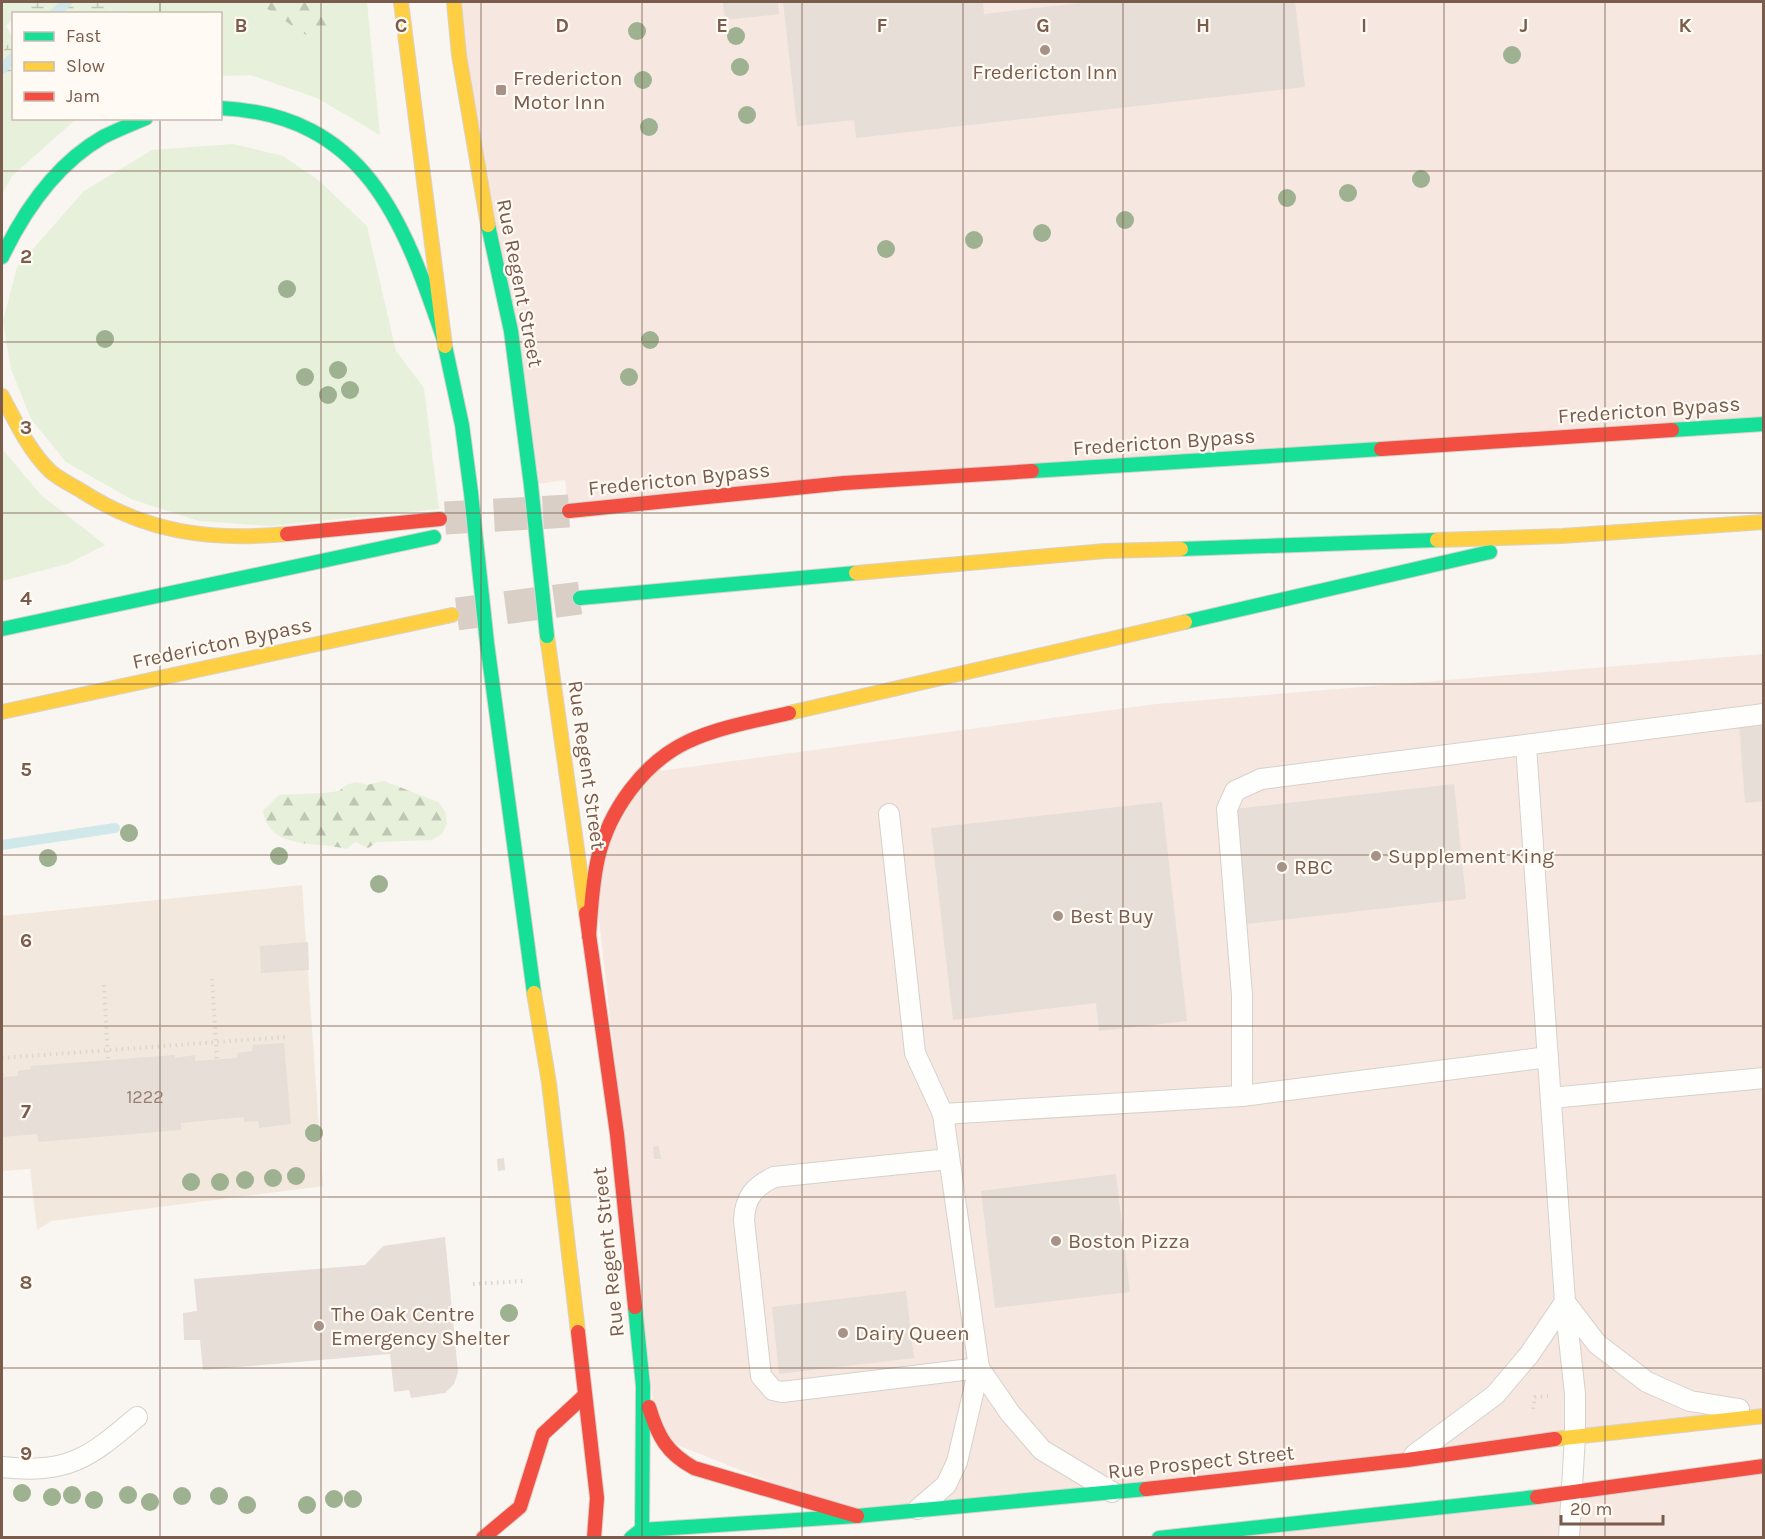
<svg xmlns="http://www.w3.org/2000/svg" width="1765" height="1539" viewBox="0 0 1765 1539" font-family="Karla,sans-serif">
  <defs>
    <pattern id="forest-firs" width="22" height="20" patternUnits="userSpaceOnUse" patternTransform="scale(1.5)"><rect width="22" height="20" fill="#e7f0db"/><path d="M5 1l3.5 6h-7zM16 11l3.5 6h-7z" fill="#c0c6b4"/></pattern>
    <pattern id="wetland-marsh" width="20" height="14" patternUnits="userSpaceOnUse" patternTransform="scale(1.5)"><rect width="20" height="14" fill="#e7f0db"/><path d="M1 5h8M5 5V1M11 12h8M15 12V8" fill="none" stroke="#c0c6b4"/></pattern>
  </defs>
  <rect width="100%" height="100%" fill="#f9f5f0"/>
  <path fill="#f2e8de" d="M 302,885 L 323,1186 L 51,1221 L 37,1230 L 30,1169 L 2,1171 L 2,916 Z"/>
  <g fill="#f6e8e1">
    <path d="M 454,2 L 1763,2 L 1763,424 L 569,511 L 565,480 L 531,485 Z"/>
    <path d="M 1763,654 L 1763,1416 L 857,1516 L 657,1437 L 594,875 L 644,773 L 1156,704 Z"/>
    <path d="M 1763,1466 L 1763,1537 L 1159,1538 Z"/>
  </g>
  <g fill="#e7f0db">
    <path d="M 2,2 L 30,2 L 18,13 L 14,14 L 13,18 L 6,26 L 13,38 L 2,52 Z"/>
    <path d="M 115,2 L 257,2 L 306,35 L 333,12 L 324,2 L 367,2 L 380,135 L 317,98 L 250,75 L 221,76 L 220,14 L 108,14 Z"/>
    <path d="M 13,68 L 14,118 L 76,119 L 12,176 L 2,194 L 2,84 Z"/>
    <path d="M 233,144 L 283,156 L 317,179 L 367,226 L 396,351 L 424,388 L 439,509 L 271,526 L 199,521 L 131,499 L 66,462 L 31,419 L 11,369 L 3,321 L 17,267 L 84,191 L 152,150 Z"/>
    <path d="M 2,449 L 41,495 L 105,545 L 67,564 L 2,581 Z"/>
  </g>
  <g fill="url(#forest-firs)">
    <path d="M 257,2 L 324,2 L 333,12 L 329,32 L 306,35 Z"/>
    <path d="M 384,781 L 438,802 L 445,811 L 447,823 L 442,834 L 432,840 L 377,842 L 368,848 L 355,842 L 347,849 C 317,841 270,851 263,811 L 279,795 L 325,793 L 339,791 L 346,785 L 356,782 L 367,785 Z"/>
  </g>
  <g fill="url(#wetland-marsh)">
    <path d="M 30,2 L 115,2 L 108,13 L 18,13 Z"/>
    <path d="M 13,38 L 13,68 L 2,84 L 2,52 Z"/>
  </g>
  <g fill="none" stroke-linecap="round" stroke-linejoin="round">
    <g stroke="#d0e8ea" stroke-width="10">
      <path d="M 54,14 L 67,2"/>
      <path d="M 2,69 L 14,56"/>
      <path d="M 2,845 L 115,828"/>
    </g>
  </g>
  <g fill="#e6ded7">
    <path d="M 723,2 L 778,2 L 779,14 L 725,20 Z"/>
    <path d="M 783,2 L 983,2 L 984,14 L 1089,2 L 1295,2 L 1305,87 L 856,138 L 854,120 L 797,126 Z"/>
    <path d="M 1764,719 L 1764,801 L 1745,803 L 1739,722 Z"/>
    <path d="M 1454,784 L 1466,899 L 1247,924 L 1235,809 Z"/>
    <path d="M 1162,802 L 1187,1021 L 1099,1031 L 1096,1003 L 953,1020 L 931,828 Z"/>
    <path d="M 308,942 L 309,970 L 261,973 L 260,946 Z"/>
    <path d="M 284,1043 L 291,1124 L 259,1128 L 258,1121 L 244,1122 L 244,1117 L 181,1123 L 181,1130 L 38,1142 L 37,1134 L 2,1137 L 2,1077 L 18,1076 L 18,1071 L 31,1069 L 31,1066 L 175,1055 L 175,1058 L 195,1055 L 195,1061 L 237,1058 L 237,1053 L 252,1051 L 253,1045 Z"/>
    <path d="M 659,1146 L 661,1159 L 654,1159 L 653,1147 Z"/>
    <path d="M 504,1158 L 505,1170 L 498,1171 L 497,1159 Z"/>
    <path d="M 1116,1174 L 1130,1292 L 995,1308 L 981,1191 Z"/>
    <path d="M 445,1237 L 458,1372 L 454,1384 L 445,1393 L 411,1398 L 409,1390 L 394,1392 L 390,1354 L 203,1370 L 200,1340 L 184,1340 L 183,1313 L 197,1311 L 194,1279 L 365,1265 L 383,1246 Z"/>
    <path d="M 906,1291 L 914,1358 L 779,1374 L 772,1307 Z"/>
  </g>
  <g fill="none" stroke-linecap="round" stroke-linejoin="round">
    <g stroke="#d9cfc7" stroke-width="33" stroke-dasharray="33 16" stroke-linecap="butt">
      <path d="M 445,518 L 569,511"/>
      <path d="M 457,614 L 580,598"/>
    </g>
    <defs>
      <g id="lane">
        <path d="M 1526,746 L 1565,1302 L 1575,1394 L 1575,1436 L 1569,1538"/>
        <path d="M 889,814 L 915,1053 L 943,1114 L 979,1368 L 957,1462 L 946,1485 L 918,1509"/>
        <path d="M 1242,1096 L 1242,995 L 1227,809 L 1235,791 L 1261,779 L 1764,714"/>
        <path d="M 1551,1098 L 1764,1078"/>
        <path d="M 943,1114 L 1242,1096 L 1548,1057"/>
        <path d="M 949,1159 L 774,1177 C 754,1187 745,1197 744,1220 L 761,1376 L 773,1390 L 782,1392 L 979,1368"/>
        <path d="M 979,1368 L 1010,1413 L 1042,1450 L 1112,1492"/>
        <path d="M 1414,1455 L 1495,1395 L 1529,1355 L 1565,1302 L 1597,1344 L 1647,1382 L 1690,1401 L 1739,1409"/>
        <path d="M 2,1467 C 67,1474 88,1459 137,1417"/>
      </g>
      <g id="fast">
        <path d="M 220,108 C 365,115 403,219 444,340"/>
        <path d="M 488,225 L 511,331 L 531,485"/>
        <path d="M 2,257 C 25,209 56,164 103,137 C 117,130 132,124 146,118"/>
        <path d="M 445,346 L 462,425 L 471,493"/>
        <path d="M 1672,430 L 1764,424"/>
        <path d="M 1032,471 L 1381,449"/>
        <path d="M 1181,549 L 1437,540"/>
        <path d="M 580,598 L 856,573"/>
        <path d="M 1185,622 L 1490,552"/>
        <path d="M 2,629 L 434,537"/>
        <path d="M 487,643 L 534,993"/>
        <path d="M 635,1307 L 643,1386 L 642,1538"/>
        <path d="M 631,1538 L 641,1530 L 857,1516 L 1146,1489"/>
        <path d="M 1159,1538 L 1537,1497"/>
      </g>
      <g id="slow">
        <path d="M 401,2 L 445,346"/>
        <path d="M 454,2 L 459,55 L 488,225"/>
        <path d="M 2,396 C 16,422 28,449 49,470 C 57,478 70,484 80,490 C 146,533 210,541 287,534"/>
        <path d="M 1437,540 L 1562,536 L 1764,522"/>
        <path d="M 856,573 L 1105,551 L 1181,549"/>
        <path d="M 547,636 L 586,913"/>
        <path d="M 2,712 L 452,615"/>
        <path d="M 789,713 L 1185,622"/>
        <path d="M 534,993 L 549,1083 L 578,1332"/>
        <path d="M 1555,1439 L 1764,1416"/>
      </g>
      <g id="jam">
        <path d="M 1381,449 L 1672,430"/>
        <path d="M 569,511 L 844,483 L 1032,471"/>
        <path d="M 287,534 L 440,519"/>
        <path d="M 586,913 L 617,1134 L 635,1307"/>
        <path d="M 589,936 C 591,910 592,884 598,858 C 609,811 643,763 687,742 C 719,727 755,721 789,713"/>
        <path d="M 578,1332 L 597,1498 L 594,1538"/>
        <path d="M 649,1407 C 658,1437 667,1453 694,1468 L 857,1516"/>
        <path d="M 1146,1489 L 1407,1460 L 1555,1439"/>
        <path d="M 1537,1497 L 1764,1466"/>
        <path d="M 483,1538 L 520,1507 L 543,1434 L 583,1397"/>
      </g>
    </defs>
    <use href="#lane" stroke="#d7d1cb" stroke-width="22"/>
    <use href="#fast" stroke="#d9d2cb" stroke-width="16"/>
    <use href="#slow" stroke="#d9d2cb" stroke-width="16"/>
    <use href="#jam" stroke="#d9d2cb" stroke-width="16"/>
    <g stroke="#dcd5d0" stroke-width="4" stroke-dasharray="1.5 4.5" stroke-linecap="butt">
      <path d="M 212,979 L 217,1059"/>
      <path d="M 104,985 L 108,1060"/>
      <path d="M 2,1058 L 286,1037"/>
      <path d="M 2,1074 L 2,1077"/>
      <path d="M 473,1284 L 525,1281"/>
      <path d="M 1533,1409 L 1535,1397 L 1548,1396"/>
    </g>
    <use href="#lane" stroke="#fefefd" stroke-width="20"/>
    <use href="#fast" stroke="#16e098" stroke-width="14"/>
    <use href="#slow" stroke="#ffcf43" stroke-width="14"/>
    <use href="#jam" stroke="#f24e42" stroke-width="14"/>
    <defs>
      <g id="fast-bridge">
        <path d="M 531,485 L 547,636"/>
        <path d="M 471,493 L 487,643"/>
      </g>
    </defs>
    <use href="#fast-bridge" stroke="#dad1cc" stroke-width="16" stroke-linecap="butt"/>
    <use href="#fast-bridge" stroke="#16e098" stroke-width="14"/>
  </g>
  <g fill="#9eb190">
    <circle cx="637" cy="31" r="9"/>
    <circle cx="736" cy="36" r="9"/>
    <circle cx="1512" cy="55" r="9"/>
    <circle cx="740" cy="67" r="9"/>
    <circle cx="643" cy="80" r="9"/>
    <circle cx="747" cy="115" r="9"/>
    <circle cx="649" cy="127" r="9"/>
    <circle cx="1421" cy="179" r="9"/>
    <circle cx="1348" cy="193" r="9"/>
    <circle cx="1287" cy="198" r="9"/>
    <circle cx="1125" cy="220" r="9"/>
    <circle cx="1042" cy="233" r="9"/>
    <circle cx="974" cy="240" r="9"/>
    <circle cx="886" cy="249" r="9"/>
    <circle cx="287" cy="289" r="9"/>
    <circle cx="105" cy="339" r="9"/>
    <circle cx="650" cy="340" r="9"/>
    <circle cx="338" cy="370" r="9"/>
    <circle cx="305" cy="377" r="9"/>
    <circle cx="629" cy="377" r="9"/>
    <circle cx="350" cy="390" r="9"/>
    <circle cx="328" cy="395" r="9"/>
    <circle cx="129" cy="833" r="9"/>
    <circle cx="279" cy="856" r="9"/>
    <circle cx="48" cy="858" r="9"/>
    <circle cx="379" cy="884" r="9"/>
    <circle cx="314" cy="1133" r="9"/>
    <circle cx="296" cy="1176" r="9"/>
    <circle cx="273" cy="1178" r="9"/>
    <circle cx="245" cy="1180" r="9"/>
    <circle cx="191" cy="1182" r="9"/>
    <circle cx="220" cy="1182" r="9"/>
    <circle cx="509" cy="1313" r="9"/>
    <circle cx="22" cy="1493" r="9"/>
    <circle cx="72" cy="1495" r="9"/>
    <circle cx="128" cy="1495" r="9"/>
    <circle cx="182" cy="1496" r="9"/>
    <circle cx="219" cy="1496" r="9"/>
    <circle cx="52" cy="1497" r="9"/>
    <circle cx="334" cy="1499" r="9"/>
    <circle cx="353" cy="1499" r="9"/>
    <circle cx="94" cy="1500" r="9"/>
    <circle cx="150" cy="1502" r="9"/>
    <circle cx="247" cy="1505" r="9"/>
    <circle cx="307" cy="1505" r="9"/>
  </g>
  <path fill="none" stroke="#7a5c4d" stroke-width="1.5" stroke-opacity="0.55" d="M 160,2 L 160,14M 321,2 L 321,1538M 481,2 L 481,1538M 642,2 L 642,1538M 802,2 L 802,1538M 963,2 L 963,1538M 1123,2 L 1123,1538M 1284,2 L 1284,1538M 1444,2 L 1444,1538M 1605,2 L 1605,1538M 160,118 L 160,1538M 2,171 L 1764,171M 2,342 L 1764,342M 2,513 L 1764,513M 2,684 L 1764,684M 2,855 L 1764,855M 2,1026 L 1764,1026M 2,1197 L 1764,1197M 2,1368 L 1764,1368"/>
  <g fill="#a69286" stroke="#fffaf3" stroke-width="2">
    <circle cx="1045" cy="50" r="6"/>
    <rect x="495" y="84" width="12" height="12" rx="3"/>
    <circle cx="1376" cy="856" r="6"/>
    <circle cx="1282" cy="867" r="6"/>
    <circle cx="1058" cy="916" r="6"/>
    <circle cx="1056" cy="1241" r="6"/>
    <circle cx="319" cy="1326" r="6"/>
    <circle cx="843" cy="1333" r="6"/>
  </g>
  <g text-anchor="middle" stroke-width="4.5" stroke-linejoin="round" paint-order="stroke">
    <g font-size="18" fill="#977e72">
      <text x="145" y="1103">1222</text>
    </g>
    <g font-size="21" fill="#7a5c4d" stroke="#fffaf3" text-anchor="start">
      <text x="1045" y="79" text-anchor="middle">Fredericton Inn</text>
      <text x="513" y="85">Fredericton<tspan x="513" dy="24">Motor Inn</tspan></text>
      <text x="1388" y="863">Supplement King</text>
      <text x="1294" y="874">RBC</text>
      <text x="1070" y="923">Best Buy</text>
      <text x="1068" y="1248">Boston Pizza</text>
      <text x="331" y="1321">The Oak Centre<tspan x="331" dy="24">Emergency Shelter</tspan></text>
      <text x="855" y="1340">Dairy Queen</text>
    </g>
    <g font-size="21" fill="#7a5c4d" stroke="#fffaf3">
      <text transform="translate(520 283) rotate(79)" y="7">Rue Regent Street</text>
      <text transform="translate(1649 410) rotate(-4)" y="7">Fredericton Bypass</text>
      <text transform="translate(1164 442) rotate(-4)" y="7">Fredericton Bypass</text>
      <text transform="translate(679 479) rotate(-6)" y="7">Fredericton Bypass</text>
      <text transform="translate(222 643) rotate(-12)" y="7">Fredericton Bypass</text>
      <text transform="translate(587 765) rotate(82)" y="7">Rue Regent Street</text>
      <text transform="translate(608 1252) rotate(-96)" y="7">Rue Regent Street</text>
      <text transform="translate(1201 1462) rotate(-6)" y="7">Rue Prospect Street</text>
    </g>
  </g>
  <g font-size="20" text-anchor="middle" font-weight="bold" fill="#7a5c4d" stroke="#fffaf3" stroke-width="4.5" stroke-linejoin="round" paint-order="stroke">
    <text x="241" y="32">B</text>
    <text x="401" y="32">C</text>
    <text x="562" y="32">D</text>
    <text x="722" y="32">E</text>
    <text x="882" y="32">F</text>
    <text x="1043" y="32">G</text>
    <text x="1203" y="32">H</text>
    <text x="1364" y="32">I</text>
    <text x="1524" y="32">J</text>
    <text x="1685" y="32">K</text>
    <text x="26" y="263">2</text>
    <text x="26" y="434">3</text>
    <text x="26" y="605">4</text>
    <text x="26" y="776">5</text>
    <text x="26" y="947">6</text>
    <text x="26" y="1118">7</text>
    <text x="26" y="1289">8</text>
    <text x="26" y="1460">9</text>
  </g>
  <rect width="1765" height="1539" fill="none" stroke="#7a5c4d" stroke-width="6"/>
  <rect x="12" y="12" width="210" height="108" fill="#fffaf3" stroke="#cabbb1" stroke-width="1.5"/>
  <rect x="24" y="32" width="30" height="9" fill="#16e098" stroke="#cabbb1" stroke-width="1.5"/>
  <text x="66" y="42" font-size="18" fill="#7a5c4d">Fast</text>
  <rect x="24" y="62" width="30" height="9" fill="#ffcf43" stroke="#cabbb1" stroke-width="1.5"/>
  <text x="66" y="72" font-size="18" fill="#7a5c4d">Slow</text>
  <rect x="24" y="92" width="30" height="9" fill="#f24e42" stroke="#cabbb1" stroke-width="1.5"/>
  <text x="66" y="102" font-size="18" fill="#7a5c4d">Jam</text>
  <path d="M1561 1515v9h102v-9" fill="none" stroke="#7a5c4d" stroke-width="3"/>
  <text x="1570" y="1515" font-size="18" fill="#7a5c4d" stroke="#fffaf3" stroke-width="4.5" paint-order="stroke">20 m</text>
</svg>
